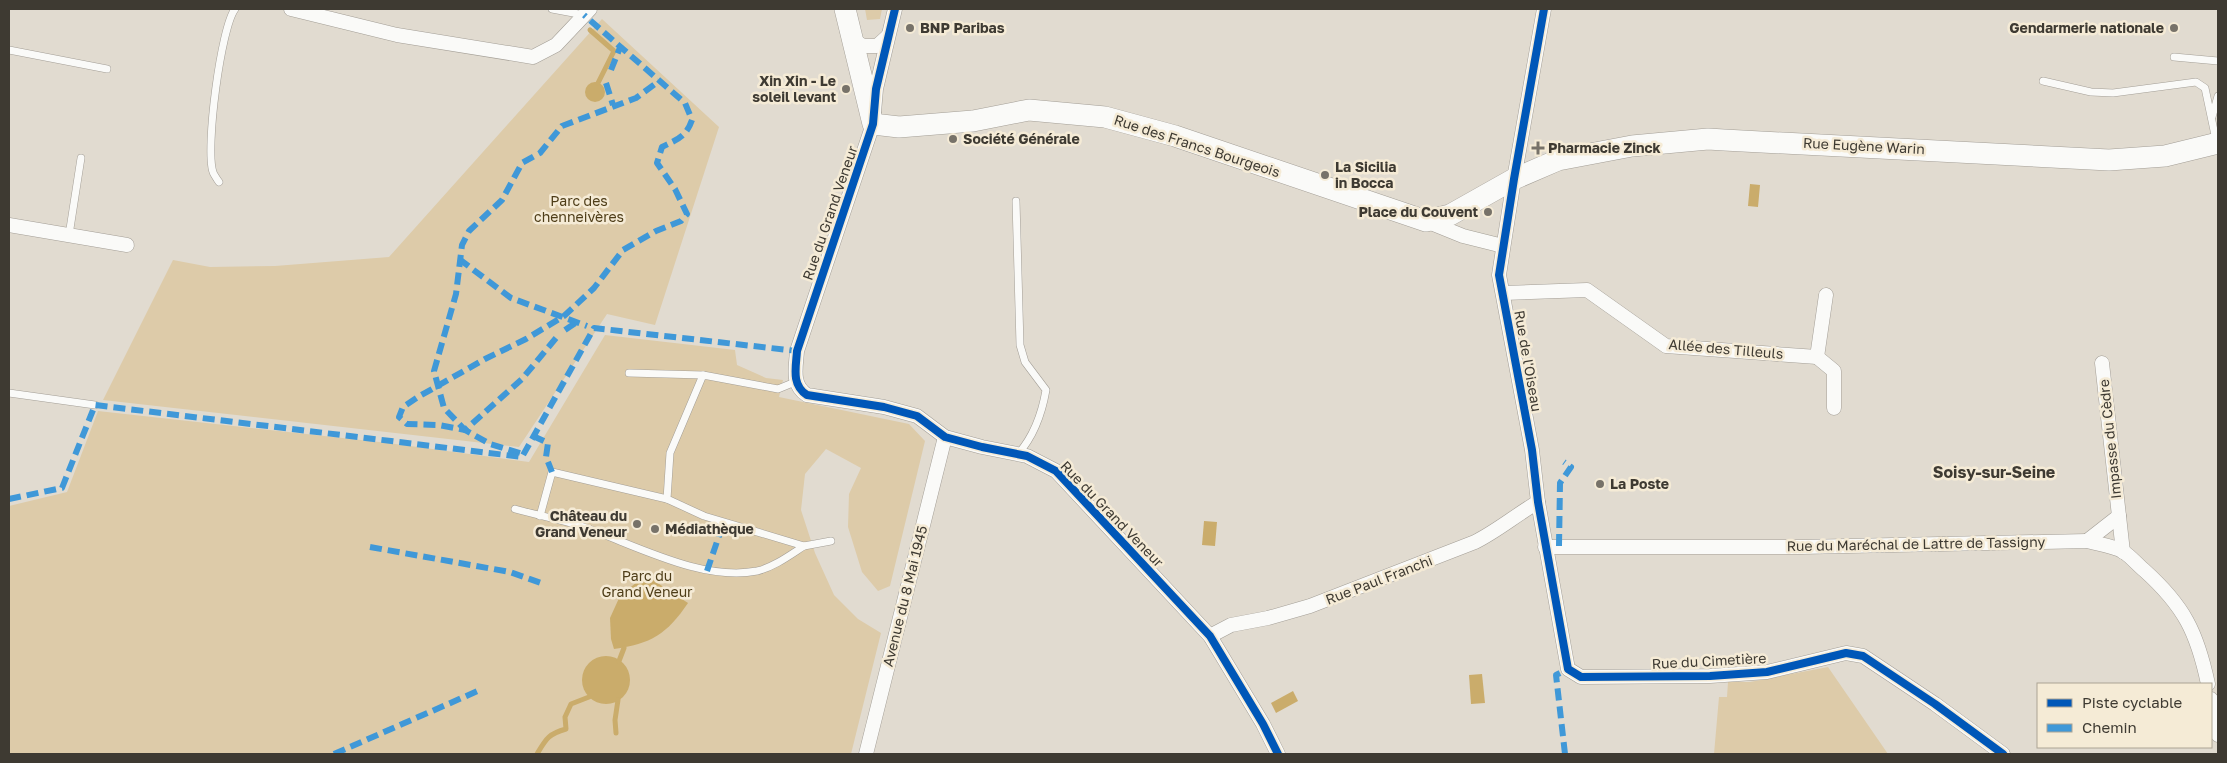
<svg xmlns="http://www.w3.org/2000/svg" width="2227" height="763" viewBox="0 0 2227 763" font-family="'Golos Text',sans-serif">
  <rect width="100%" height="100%" fill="#e1dbd0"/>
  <g fill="#ddcba9">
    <path d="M 865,9 L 882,9 L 880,19 L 867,20 Z"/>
    <path d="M 602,19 L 719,127 L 655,325 L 607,314 L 519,447 L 103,400 L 173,260 L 210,267 L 275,266 L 389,257 Z"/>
    <path d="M 605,335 L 735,350 L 737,365 L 766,378 L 783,380 L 779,397 L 909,424 L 925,441 L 890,586 L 878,591 L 862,572 L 848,527 L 849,494 L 861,468 L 826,449 L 805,474 L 801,510 L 815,553 L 834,595 L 858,619 L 881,633 L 851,754 L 9,754 L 9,506 L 67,492 L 98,411 L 388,443 L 529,462 Z"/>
    <path d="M 1828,667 L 1888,754 L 1714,754 L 1719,697 L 1727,697 L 1728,682 L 1750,682 Z"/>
  </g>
  <g fill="#caac6b">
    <circle cx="595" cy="92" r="10"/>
    <path d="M 1750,184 L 1760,185 L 1758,207 L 1748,206 Z"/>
    <path d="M 1204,521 L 1217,522 L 1215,546 L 1202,545 Z"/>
    <path d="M 653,580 L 688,603 C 667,634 651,644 614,649 L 611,639 L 610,618 L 620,596 L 637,582 Z"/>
    <circle cx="606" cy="680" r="24"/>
    <path d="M 1482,674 L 1485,703 L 1471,704 L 1469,675 Z"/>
    <path d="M 1293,691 L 1298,701 L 1276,713 L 1271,703 Z"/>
  </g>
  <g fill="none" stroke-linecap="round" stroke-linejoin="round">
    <g stroke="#caac6b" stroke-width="5">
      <path d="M 590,30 L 614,51 L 598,83"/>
      <path d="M 619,661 L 624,648"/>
      <path d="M 616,733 L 615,720 L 618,700"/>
      <path d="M 537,754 C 546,739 548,734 566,729 L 565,717 L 571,704 L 589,697"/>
    </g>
    <defs>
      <g id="lane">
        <path d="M 552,9 L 584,15"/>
        <path d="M 9,50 L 107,69"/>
        <path d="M 2174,57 L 2218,61"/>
        <path d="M 2043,81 L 2091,92 L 2113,93 L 2196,82 L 2205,88 L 2216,140"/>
        <path d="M 2212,117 L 2218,96"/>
        <path d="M 219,182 C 217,179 214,175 213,172 C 205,149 221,27 235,9"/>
        <path d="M 1016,201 L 1020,345 L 1025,362 L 1046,390 C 1042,413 1034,436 1018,454"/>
        <path d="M 69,235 L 81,158"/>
        <path d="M 629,373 L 703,375"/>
        <path d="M 795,382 L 778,389 L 703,375 L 670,453 L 667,499 L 704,516 L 804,546 L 831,541"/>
        <path d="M 9,393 L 95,405"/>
        <path d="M 515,509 C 536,515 558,519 578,525 C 632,543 700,582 757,571 C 774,567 790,555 804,546"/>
        <path d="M 540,516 L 552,472 L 667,499"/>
      </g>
      <g id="street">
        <path d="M 291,9 L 397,35 L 533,57 L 556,45 L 590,9"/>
        <path d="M 895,9 L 876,89 L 873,124 L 797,351 C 796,367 791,385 807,395 L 884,407 L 917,416 L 945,437 L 982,447 L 1027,456 L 1056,471 L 1210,636 L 1263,724 L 1278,754"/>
        <path d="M 1544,9 L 1514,179 L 1499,275 L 1532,450 L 1538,502 L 1568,669 L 1581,677 L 1710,676 L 1767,672 L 1846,653 L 1863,656 L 1935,704 L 2003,754"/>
        <path d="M 852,39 L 863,46 L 877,46 L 888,36"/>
        <path d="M 1426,221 L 1463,236 L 1503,246"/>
        <path d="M 9,225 L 127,245"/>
        <path d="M 1503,293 L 1587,290 L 1666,346 L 1817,357 L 1826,295"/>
        <path d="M 1817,357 L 1834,371 L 1834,408"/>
        <path d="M 2102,363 L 2123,552"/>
        <path d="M 2087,541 L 2119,516"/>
        <path d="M 1545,547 L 1801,547 L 2087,541 C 2098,544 2114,546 2124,552 C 2131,557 2138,565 2144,570 C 2184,606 2197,632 2208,684"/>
        <path d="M 1210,636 L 1231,625 L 1268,618 L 1310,606 L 1475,542 C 1497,531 1516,515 1538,502"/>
        <path d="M 2211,699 L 2218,735"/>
        <path d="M 866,754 L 945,437"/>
      </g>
      <path id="primary" d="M 845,9 L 873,124 L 899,127 L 973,121 L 1029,110 L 1105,117 L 1175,136 L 1426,221 L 1450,215 L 1514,179 L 1558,160 L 1632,146 L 1708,139 L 1724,140 L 2109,160 L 2165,156 L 2218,143"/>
    </defs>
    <use href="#lane" stroke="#a39e96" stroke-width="8"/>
    <use href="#street" stroke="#a39e96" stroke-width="15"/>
    <use href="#primary" stroke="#a39e96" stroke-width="22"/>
    <use href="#lane" stroke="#fafaf8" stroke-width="7"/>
    <use href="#street" stroke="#fafaf8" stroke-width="14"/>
    <use href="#primary" stroke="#fafaf8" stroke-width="21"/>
    <g stroke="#3f98d8" stroke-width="6" stroke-dasharray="12 6" stroke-linecap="butt">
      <path d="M 611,70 L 621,45"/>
      <path d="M 606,83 L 613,105"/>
      <path d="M 459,259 L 511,298 L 587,326"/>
      <path d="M 565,330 L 577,322"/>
      <path d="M 556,338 L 522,379 L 465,430 L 444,408 L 434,371 L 456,294 L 462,245 L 469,231 L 502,200 L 522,163 L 540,153 L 562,126 L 636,98 L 659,81"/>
      <path d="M 533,436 L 548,443 L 546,457 L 552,472"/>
      <path d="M 520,453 L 490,444 L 465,430 L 439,425 L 407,424 L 399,417 L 403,407 L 418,397 L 485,359 L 526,339 L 564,316 L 594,288 L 623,250 L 656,231 L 681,221 L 687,214 L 675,189 L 657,163 L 662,147 C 678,139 686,137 692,120 L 685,103 L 584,15"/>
      <path d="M 9,499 L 62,488 L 95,405 L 522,457 L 594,328 L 797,351"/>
      <path d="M 1559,546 L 1560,483 L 1571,467 L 1564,462"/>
      <path d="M 370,547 L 510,572 L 541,583"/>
      <path d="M 707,571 L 724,521"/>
      <path d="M 334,754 L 480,690"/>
      <path d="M 1565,754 L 1556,675 L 1568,669"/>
    </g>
    <defs>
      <g id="cycleway">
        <path d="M 895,9 L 876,89 L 873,124 L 797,351 C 796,367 791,385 807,395 L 884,407 L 917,416 L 945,437 L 982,447 L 1027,456 L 1056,471 L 1210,636 L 1263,724 L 1278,754"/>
        <path d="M 1544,9 L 1514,179 L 1499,275 L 1532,450 L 1538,502 L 1568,669 L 1581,677 L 1710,676 L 1767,672 L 1846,653 L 1863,656 L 1935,704 L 2003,754"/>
      </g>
    </defs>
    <use href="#cycleway" stroke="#f5ebd6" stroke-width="11"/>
    <use href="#cycleway" stroke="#0057b8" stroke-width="8"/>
  </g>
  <g fill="#777269" stroke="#f5ebd6" stroke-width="2">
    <circle cx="910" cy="28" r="5"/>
    <circle cx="2174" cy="28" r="5"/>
    <circle cx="846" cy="89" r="5"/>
    <circle cx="953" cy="139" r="5"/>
    <path d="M1535.5 140.5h5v5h5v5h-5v5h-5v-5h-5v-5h5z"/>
    <circle cx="1325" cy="175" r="5"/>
    <circle cx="1488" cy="212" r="5"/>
    <circle cx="1600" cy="484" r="5"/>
    <circle cx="637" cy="524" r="5"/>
    <circle cx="655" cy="529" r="5"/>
  </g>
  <g text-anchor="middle" stroke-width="5" stroke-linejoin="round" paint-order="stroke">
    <g font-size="14" font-weight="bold" fill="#3e3a32" stroke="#f5ebd6" text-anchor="start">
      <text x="920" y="33">BNP Paribas</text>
      <text x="2164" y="33" text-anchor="end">Gendarmerie nationale</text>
      <text x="836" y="86" text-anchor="end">Xin Xin - Le<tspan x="836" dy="16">soleil levant</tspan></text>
      <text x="963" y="144">Société Générale</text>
      <text x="1548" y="153">Pharmacie Zinck</text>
      <text x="1335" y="172">La Sicilia<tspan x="1335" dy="16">in Bocca</tspan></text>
      <text x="1478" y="217" text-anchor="end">Place du Couvent</text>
      <text x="1610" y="489">La Poste</text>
      <text x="627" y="521" text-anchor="end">Château du<tspan x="627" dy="16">Grand Veneur</tspan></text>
      <text x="665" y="534">Médiathèque</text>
    </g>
    <g font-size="14" fill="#3e3a32" stroke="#f5ebd6">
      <text transform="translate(1197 146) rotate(18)" y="5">Rue des Francs Bourgeois</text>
      <text transform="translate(1864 146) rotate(3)" y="5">Rue Eugène Warin</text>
      <text transform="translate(830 213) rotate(-71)" y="5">Rue du Grand Veneur</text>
      <text transform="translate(1726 349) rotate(5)" y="5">Allée des Tilleuls</text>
      <text transform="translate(1528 361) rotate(80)" y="5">Rue de l'Oiseau</text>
      <text transform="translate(2110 439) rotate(-96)" y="5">Impasse du Cèdre</text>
      <text transform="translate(1112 514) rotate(46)" y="5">Rue du Grand Veneur</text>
      <text transform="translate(1916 544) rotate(-1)" y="5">Rue du Maréchal de Lattre de Tassigny</text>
      <text transform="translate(1379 580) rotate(-21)" y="5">Rue Paul Franchi</text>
      <text transform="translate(905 596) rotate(-76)" y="5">Avenue du 8 Mai 1945</text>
      <text transform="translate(1709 661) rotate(-3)" y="5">Rue du Cimetière</text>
    </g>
    <g font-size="14" fill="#4e3d18" stroke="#f5ebd6">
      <text x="579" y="206">Parc des<tspan x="579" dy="16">chenneivères</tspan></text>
      <text x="647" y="581">Parc du<tspan x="647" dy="16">Grand Veneur</tspan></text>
    </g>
    <g font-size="16" font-weight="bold" fill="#3e3a32" stroke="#f5ebd6">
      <text x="1994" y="478">Soisy-sur-Seine</text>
    </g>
  </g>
  <rect width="2227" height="763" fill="none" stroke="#3e3a32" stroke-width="20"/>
  <rect x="2037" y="683" width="175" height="65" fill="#f5ebd6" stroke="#aca494"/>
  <rect x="2047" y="699" width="25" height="8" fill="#0057b8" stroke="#aca494"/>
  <text x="2082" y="708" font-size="15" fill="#3e3a32">Piste cyclable</text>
  <rect x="2047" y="724" width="25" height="8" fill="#3f98d8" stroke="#aca494"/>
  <text x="2082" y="733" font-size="15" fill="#3e3a32">Chemin</text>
</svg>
